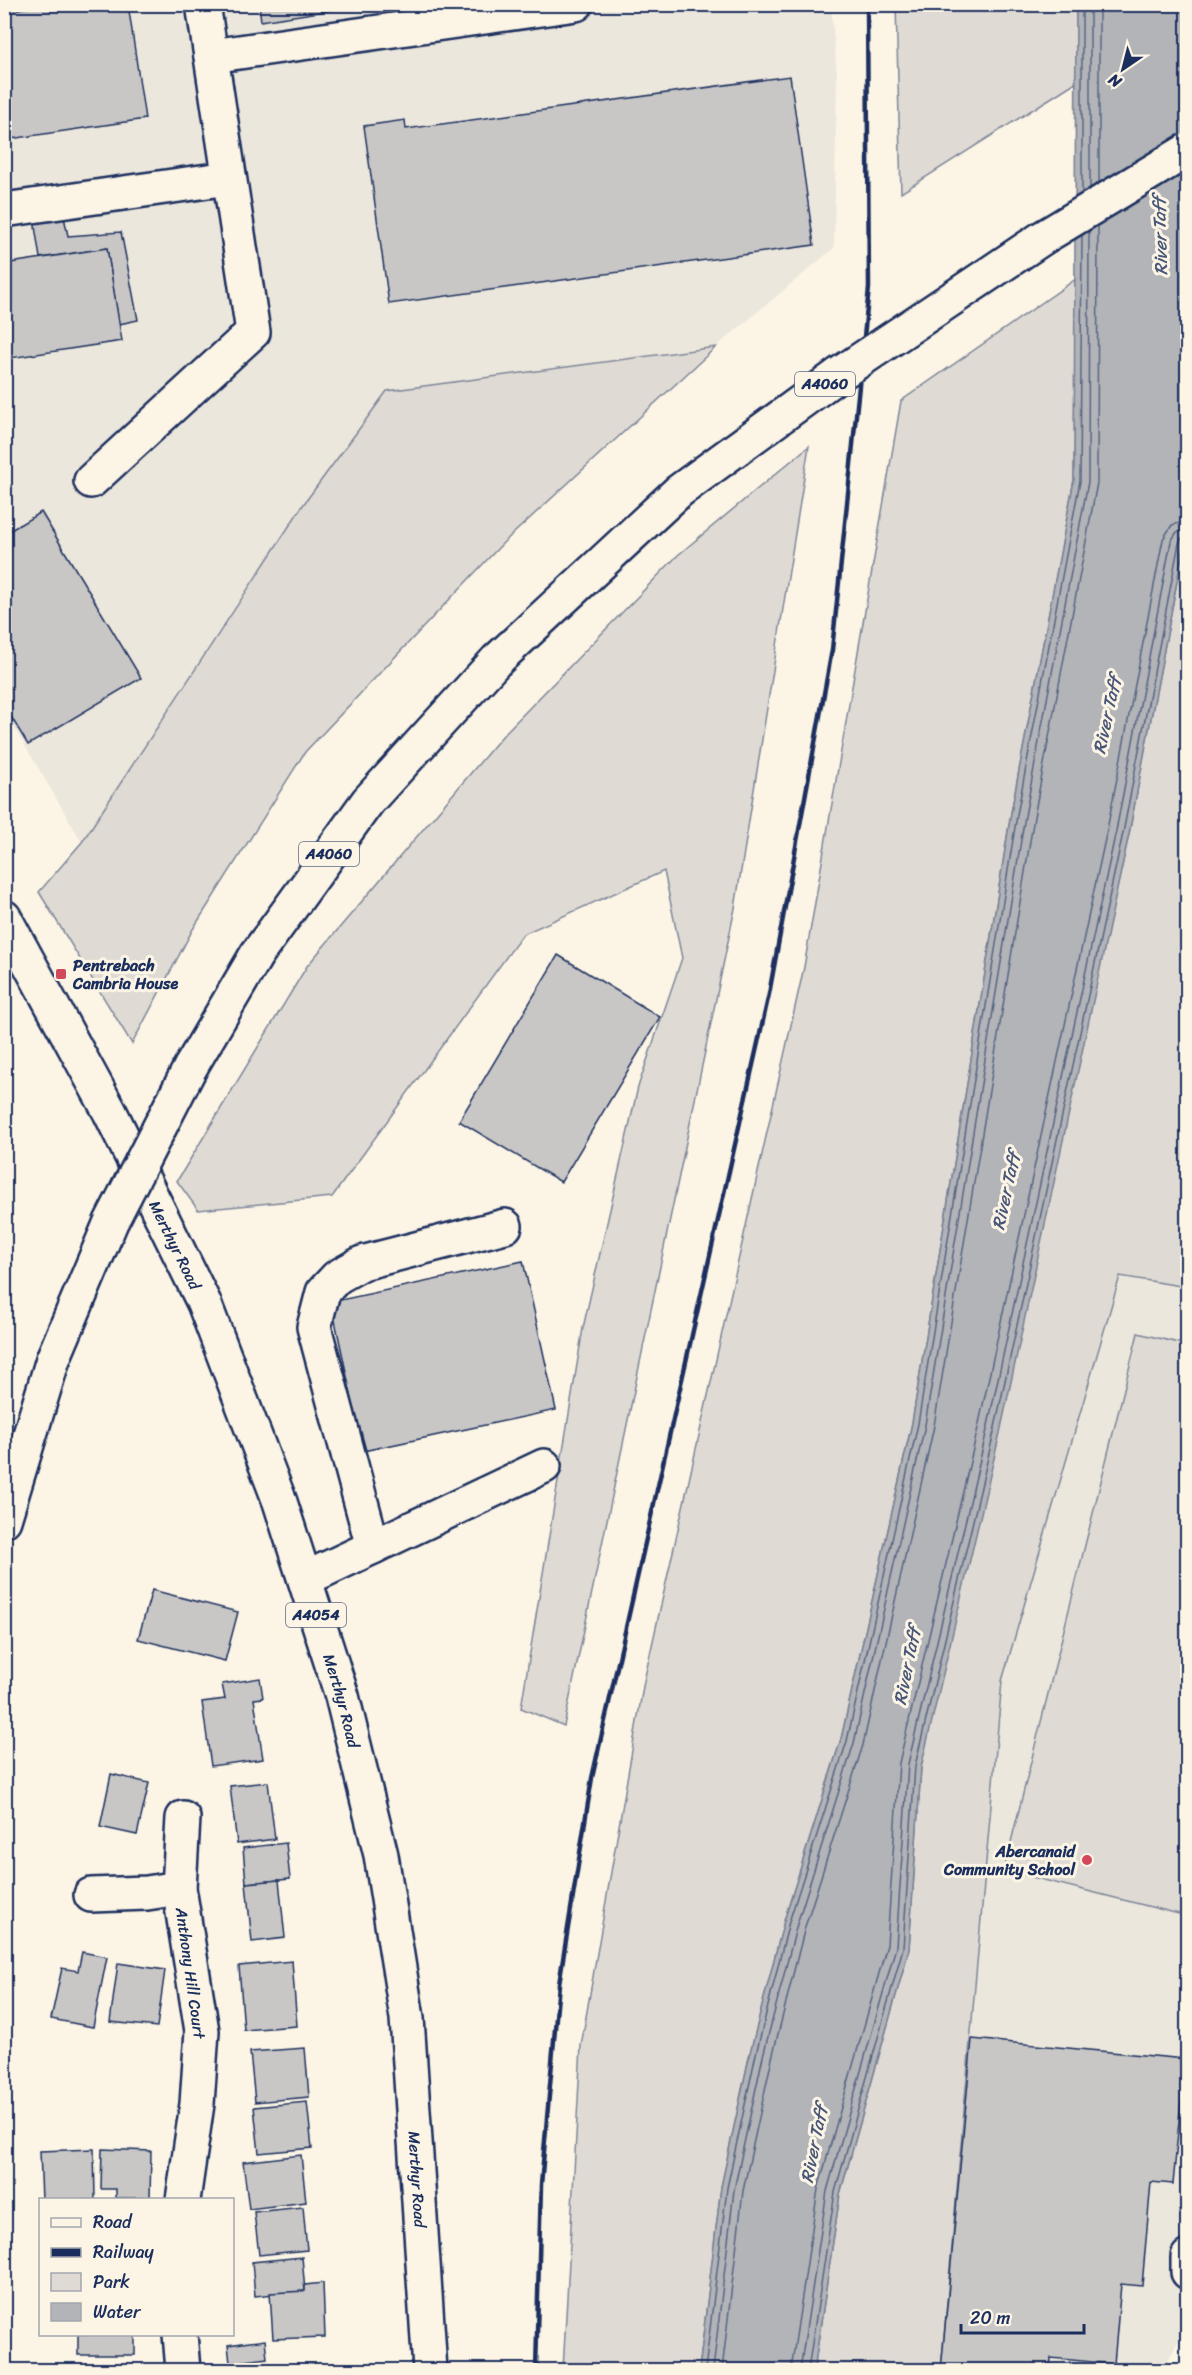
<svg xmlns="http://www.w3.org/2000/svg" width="1192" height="2375" viewBox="0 0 1192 2375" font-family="Sriracha,sans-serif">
  <rect width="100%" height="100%" fill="#fcf5e5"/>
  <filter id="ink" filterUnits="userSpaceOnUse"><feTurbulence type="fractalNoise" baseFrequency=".0167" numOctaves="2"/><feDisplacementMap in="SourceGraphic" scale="12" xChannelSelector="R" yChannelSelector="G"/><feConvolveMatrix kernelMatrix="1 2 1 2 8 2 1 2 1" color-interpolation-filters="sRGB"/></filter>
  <g filter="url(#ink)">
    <g fill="#ece7dc">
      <path d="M 4,5 L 831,5 L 837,75 L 834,248 L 716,347 L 387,391 L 303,505 L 82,842 L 5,712 Z"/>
      <path d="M 1120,1276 L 1187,1287 L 1187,2324 L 1163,2370 L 941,2370 L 1002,1681 Z"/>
    </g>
    <g fill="#dfdbd4" stroke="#7d8599" stroke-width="1.5">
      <path d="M 896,5 L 1076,5 L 1076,82 L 901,193 Z"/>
      <path d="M 1076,279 L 1074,480 L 1011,813 L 912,1423 L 841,1739 L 784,1921 L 750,2053 L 721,2187 L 699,2370 L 563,2370 L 581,2046 L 644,1681 L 804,967 L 901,401 Z"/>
      <path d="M 716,347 L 503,543 L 305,752 L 193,929 L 132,1044 L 39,892 L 82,842 L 303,505 L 387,391 Z"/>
      <path d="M 809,446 L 735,908 L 564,1726 L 521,1708 L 583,1328 L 638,1087 L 682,958 L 664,871 L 523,934 L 332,1197 L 198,1210 L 177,1181 L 307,966 L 504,734 L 678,555 Z"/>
      <path d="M 1187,529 L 1187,1287 L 1120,1276 L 1002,1681 L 941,2370 L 814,2370 L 840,2194 L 909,1949 L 921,1767 L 1129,834 Z"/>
      <path d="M 1138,1333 L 1187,1345 L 1187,1916 L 1004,1870 Z"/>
    </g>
    <path fill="#b2b4b8" stroke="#767f94" stroke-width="1.5" d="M 1076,5 L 1187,5 L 1187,529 L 1129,834 L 1000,1433 L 921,1767 L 909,1949 L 840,2194 L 814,2370 L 699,2370 L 721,2187 L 750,2053 L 784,1921 L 841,1739 L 912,1423 L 1011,813 L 1074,480 Z"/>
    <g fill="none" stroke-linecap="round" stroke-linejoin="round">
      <g stroke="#576482" stroke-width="1.5">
        <path d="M 1099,183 L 1099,4"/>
        <path d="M 1090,188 L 1090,4"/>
        <path d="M 1082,193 L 1082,4"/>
        <path d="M 705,2370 L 727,2188 L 756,2054 L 789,1922 L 847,1741 L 918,1424 L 1017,815 L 1080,481 L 1082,235"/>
        <path d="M 713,2370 L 734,2190 L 763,2056 L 797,1924 L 854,1743 L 925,1425 L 1025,816 L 1088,482 L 1089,231"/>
        <path d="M 722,2370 L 743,2191 L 772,2058 L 805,1927 L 863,1745 L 934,1426 L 1034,817 L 1097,483 L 1098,225"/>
        <path d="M 791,2370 L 818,2189 L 887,1945 L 899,1763 L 978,1428 L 1107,830 L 1163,539 L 1172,525 L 1188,521"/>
        <path d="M 800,2370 L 827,2191 L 896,1947 L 908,1764 L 987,1430 L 1116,831 L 1171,541 L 1177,532 L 1188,530"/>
        <path d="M 808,2370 L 835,2192 L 903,1948 L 915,1766 L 994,1432 L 1123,833 L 1179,543 L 1182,538 L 1188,537"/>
      </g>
    </g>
    <g fill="#c8c7c6" stroke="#1b2f5e" stroke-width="1.5">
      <path d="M 51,4 L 128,4 L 145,119 L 4,140 L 4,11 Z"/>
      <path d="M 259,4 L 372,4 L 261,21 Z"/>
      <path d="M 790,76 L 814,245 L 389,304 L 364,126 L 405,120 L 406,129 Z"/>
      <path d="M 63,212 L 68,236 L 121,232 L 138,320 L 119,324 L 107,248 L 40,258 L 34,220 Z"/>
      <path d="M 107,248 L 122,341 L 4,359 L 4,264 Z"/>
      <path d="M 41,512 L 141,678 L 28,745 L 4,705 L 4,534 Z"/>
      <path d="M 558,955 L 660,1017 L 561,1182 L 459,1121 Z"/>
      <path d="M 523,1261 L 556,1410 L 363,1451 L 331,1302 Z"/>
      <path d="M 152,1590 L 238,1612 L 225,1661 L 138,1639 Z"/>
      <path d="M 260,1678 L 263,1698 L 254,1699 L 263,1759 L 211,1766 L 202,1702 L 225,1699 L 222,1684 Z"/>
      <path d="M 111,1774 L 149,1783 L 137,1835 L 100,1827 Z"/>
      <path d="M 268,1782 L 275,1839 L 237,1844 L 230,1786 Z"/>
      <path d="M 286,1843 L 290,1879 L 246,1883 L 243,1848 Z"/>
      <path d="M 279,1880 L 285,1938 L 252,1942 L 246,1883 Z"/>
      <path d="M 82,1952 L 107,1957 L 93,2027 L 51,2019 L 62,1968 L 78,1971 Z"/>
      <path d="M 292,1961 L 297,2026 L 244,2030 L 239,1966 Z"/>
      <path d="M 118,1963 L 165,1970 L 157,2027 L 110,2022 Z"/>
      <path d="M 972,2039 L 1185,2059 L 1173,2184 L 1151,2182 L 1142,2286 L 1121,2284 L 1114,2364 L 1051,2358 L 1050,2370 L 941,2370 Z"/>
      <path d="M 305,2048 L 309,2097 L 255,2102 L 250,2052 Z"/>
      <path d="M 307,2102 L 312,2148 L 259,2153 L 254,2107 Z"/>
      <path d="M 94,2149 L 95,2200 L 42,2200 L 40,2151 Z"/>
      <path d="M 102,2149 L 151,2151 L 150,2198 L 116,2198 L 116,2189 L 101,2189 Z"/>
      <path d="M 301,2155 L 306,2202 L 249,2209 L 243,2162 Z"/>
      <path d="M 303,2207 L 307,2250 L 259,2255 L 254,2212 Z"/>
      <path d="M 302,2257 L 305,2291 L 255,2296 L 252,2262 Z"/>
      <path d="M 323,2283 L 325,2337 L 273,2339 L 270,2293 L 305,2291 L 305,2285 Z"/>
      <rect x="78" y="2334" width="57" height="21"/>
      <path d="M 265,2340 L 267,2358 L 230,2363 L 228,2345 Z"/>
    </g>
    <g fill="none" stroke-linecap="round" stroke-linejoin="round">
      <defs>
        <g id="minor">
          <path d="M 211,56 L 576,4"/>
          <path d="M 4,210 L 229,178"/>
          <path d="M 91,481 L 253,332 L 203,4"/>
          <path d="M 373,1547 L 314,1327 L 323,1292 L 337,1277 L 362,1263 L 505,1226"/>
          <path d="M 305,1579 L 544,1466"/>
          <path d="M 91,1895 L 147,1893 L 179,1888"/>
          <path d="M 183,2200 L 197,2104 L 202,2031 L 179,1888 L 183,1818"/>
          <path d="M 1188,2257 L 1188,2272"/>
          <path d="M 180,2334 L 183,2370"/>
        </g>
        <g id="major">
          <path id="s1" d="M 4,917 L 110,1112 L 204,1303 L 280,1502 L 342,1696 L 381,1855 L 407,2018 L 430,2370"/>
        </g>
        <g id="highway">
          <path d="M 190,1068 L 257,954 L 368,801 L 496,661"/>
          <path d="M 4,1520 L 53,1359"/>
        </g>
      </defs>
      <use href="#minor" stroke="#1b2f5e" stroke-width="38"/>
      <use href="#major" stroke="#1b2f5e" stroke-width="38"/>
      <use href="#highway" stroke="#1b2f5e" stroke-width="38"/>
      <use href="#minor" stroke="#fcf5e5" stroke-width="33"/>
      <use href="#major" stroke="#fcf5e5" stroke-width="33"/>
      <use href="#highway" stroke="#fcf5e5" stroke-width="33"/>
      <path stroke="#1b2f5e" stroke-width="4.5" d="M 536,2370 L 541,2185 L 559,1984 L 592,1778 L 769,994 L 832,650 L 869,288 L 867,4"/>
      <defs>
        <g id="highway-bridge">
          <path d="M 496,661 L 679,491 L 838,375 L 1044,237 L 1188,150"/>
          <path d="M 53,1359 L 111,1222 L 190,1068"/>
        </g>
      </defs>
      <use href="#highway-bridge" stroke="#1b2f5e" stroke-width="38" stroke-linecap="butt"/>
      <use href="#highway-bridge" stroke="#fcf5e5" stroke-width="33"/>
    </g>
  </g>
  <g fill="#d1495b" stroke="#fcf5e5" stroke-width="2">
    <rect x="55" y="968" width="12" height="12" rx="3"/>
    <circle cx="1087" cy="1860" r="6"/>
  </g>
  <g text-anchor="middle" stroke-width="6" stroke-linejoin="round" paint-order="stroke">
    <g fill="#fcf5e5" stroke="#5e6a86" stroke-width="1.5">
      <rect x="795" y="372" width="60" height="24" rx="4.5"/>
      <rect x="299" y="842" width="60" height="24" rx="4.5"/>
      <rect x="286" y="1603" width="60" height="24" rx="4.5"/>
    </g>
    <g font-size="15" font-weight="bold" fill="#1b2f5e">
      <text x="825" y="389">A4060</text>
      <text x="329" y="859">A4060</text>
      <text x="316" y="1620">A4054</text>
    </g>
    <g font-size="16" font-weight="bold" fill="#1b2f5e" stroke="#fcf5e5" text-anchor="start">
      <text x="73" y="971">Pentrebach<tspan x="73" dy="18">Cambria House</tspan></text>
      <text x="1075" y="1857" text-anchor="end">Abercanaid<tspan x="1075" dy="18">Community School</tspan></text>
    </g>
    <g font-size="16" fill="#1b2f5e" stroke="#fcf5e5">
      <text dy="6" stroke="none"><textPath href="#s1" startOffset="370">Merthyr Road</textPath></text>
      <text dy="6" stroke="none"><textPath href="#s1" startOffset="856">Merthyr Road</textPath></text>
      <text transform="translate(191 1973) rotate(82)" y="6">Anthony Hill Court</text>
      <text dy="6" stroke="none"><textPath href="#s1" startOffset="1342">Merthyr Road</textPath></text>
    </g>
    <g font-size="18" font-style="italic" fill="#485779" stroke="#fcf5e5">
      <text transform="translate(1160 236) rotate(-92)" y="6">River Taff</text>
      <text transform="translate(1107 715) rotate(-78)" y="6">River Taff</text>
      <text transform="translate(1006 1191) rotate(-78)" y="6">River Taff</text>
      <text transform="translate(907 1666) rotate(-79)" y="6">River Taff</text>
      <text transform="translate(814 2144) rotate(-79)" y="6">River Taff</text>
    </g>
  </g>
  <rect width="1192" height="2375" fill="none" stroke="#fcf5e5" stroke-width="24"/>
  <rect x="12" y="12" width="1168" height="2351" fill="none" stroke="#1b2f5e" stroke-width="2" filter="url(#ink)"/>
  <rect x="39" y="2198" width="195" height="138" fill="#fcf5e5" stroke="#a2a6af" stroke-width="1.5"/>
  <rect x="51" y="2218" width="30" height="9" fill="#fcf5e5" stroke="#a2a6af" stroke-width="1.5"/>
  <text x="93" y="2228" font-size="18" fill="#1b2f5e">Road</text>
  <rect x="51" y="2248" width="30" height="9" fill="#1b2f5e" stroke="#a2a6af" stroke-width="1.5"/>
  <text x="93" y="2258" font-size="18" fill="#1b2f5e">Railway</text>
  <rect x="51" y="2273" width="30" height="18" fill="#dfdbd4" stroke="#a2a6af" stroke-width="1.5"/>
  <text x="93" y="2288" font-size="18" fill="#1b2f5e">Park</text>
  <rect x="51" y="2303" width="30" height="18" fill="#b2b4b8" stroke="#a2a6af" stroke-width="1.5"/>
  <text x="93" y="2318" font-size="18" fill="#1b2f5e">Water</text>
  <g transform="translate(1123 69) rotate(215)" stroke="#fcf5e5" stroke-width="4.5" paint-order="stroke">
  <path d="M0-4.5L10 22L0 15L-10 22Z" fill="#1b2f5e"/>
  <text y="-9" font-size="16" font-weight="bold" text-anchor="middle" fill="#1b2f5e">N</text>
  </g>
  <path d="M961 2324v9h123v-9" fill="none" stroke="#1b2f5e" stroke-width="3"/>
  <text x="970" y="2324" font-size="18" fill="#1b2f5e" stroke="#fcf5e5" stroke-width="4.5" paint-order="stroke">20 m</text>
</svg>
